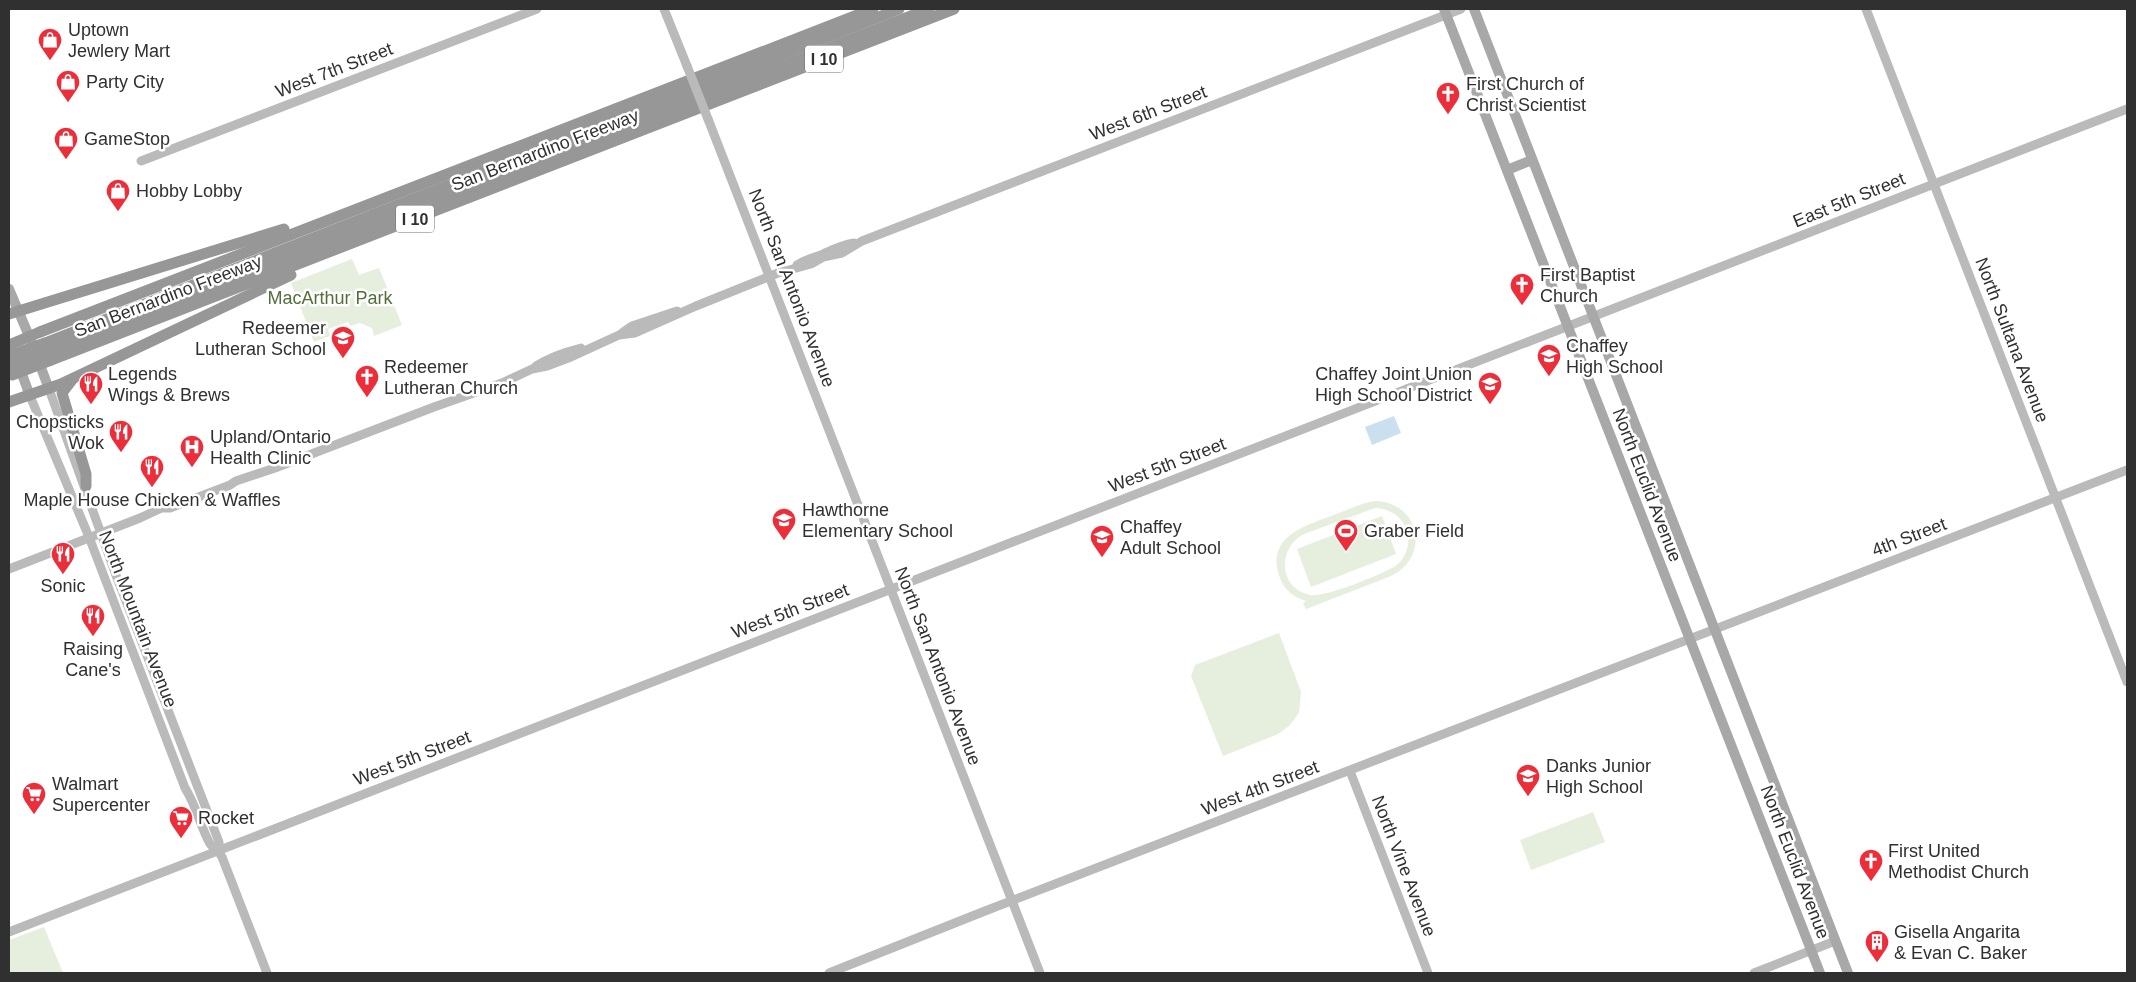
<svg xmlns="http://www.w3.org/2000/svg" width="2136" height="982" viewBox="0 0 2136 982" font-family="Helvetica,sans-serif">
  <rect width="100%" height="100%" fill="#fff"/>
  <g fill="#e6eede" fill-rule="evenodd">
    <path d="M 352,259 L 359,275 L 379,268 L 402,325 L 374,336 L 372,328 L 360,323 L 350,326 L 348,322 L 328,329 L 330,336 L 314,342 L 291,283 Z"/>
    <path d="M 1375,501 C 1420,502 1431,557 1391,576 L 1306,609 L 1303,603 L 1306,601 C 1293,597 1283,589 1279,575 C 1266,536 1307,525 1334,515 C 1348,510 1361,503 1375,501 ZM 1375,508 C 1406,509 1420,543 1397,565 C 1384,574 1324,598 1310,595 C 1277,588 1278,547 1304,534 Z"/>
    <path d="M 1382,516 L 1396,554 L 1311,587 L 1297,549 Z"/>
    <path d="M 1279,633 L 1301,692 L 1299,713 L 1289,726 L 1278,734 L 1223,756 L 1191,676 L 1195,665 Z"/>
    <path d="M 1593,812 L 1605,842 L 1531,870 L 1520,840 Z"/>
    <path d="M 44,927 L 63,973 L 9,973 L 9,940 Z"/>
  </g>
  <path fill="#cae0ee" d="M 1394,416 L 1401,433 L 1372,445 L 1365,427 Z"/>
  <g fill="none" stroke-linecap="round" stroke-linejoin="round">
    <g stroke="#bababa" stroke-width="9">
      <path d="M 664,9 L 687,66"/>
      <path d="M 1866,9 L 2127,682"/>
      <path d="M 708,119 L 1040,973"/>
      <path d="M 141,161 L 537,9"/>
      <path d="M 797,265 C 806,259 814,258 823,254 C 834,249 842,245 854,243"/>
      <path d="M 622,333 L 632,326 L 677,311"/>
      <path d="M 536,366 C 550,357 565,352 581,348"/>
      <path d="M 49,389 L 117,578 L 219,842 L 219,851"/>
      <path d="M 30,396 L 89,537 L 185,788 C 196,805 200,825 209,842 C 212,848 219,851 222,857 L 267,973"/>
      <path d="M 164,508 L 170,508 L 230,485 L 236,481 L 275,468 L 434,407 L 502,383 L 532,369 L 547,366 L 571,357 L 619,335 L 635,333 L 696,306 L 778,273 L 811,264 L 823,257 L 842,253 L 862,241 L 1461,9"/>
      <path d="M 9,569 L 140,518 L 168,505"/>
      <path d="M 1350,771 L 1428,973"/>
      <path d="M 9,932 L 2127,109"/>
      <path d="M 829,973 L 985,911 L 2127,470"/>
      <path d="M 1754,973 L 1835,941"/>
    </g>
    <g stroke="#a8a8a8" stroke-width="10">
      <path d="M 1444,9 L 1820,973"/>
      <path d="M 1474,9 L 1848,973"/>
      <path d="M 1507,170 L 1532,160"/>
      <path d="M 9,289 L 32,343"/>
      <path d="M 37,357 L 49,389"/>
      <path d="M 19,366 L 30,396"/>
    </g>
    <g stroke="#979797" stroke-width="11">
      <path d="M 9,314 L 284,229"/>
      <path d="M 40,332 L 873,9"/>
      <path d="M 45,343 L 899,9"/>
      <path d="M 50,350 L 929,9"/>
      <path d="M 51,360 L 954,9"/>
      <path d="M 72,380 L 62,393 L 86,474 L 86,486"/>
      <path d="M 9,402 L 61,384 L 291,275"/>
    </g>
    <path stroke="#bababa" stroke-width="9" d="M 687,66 L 708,119"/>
    <g stroke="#979797" stroke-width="11">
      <path d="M 9,345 L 40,332"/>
      <path d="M 9,356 L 45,343"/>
      <path d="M 9,365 L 50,350"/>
      <path d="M 12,375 L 51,360"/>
    </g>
  </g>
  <defs>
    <symbol id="shop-pin" viewBox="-11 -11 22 30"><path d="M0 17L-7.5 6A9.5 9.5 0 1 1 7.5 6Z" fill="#ec2e3b" stroke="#fff"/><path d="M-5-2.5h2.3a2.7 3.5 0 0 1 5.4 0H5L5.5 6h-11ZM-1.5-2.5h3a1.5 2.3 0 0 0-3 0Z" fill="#fff"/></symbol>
    <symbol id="church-pin" viewBox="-11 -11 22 30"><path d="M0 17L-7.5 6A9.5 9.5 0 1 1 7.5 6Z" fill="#ec2e3b" stroke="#fff"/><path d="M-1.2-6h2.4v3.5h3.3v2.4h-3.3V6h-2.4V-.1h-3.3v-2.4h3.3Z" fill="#fff"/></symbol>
    <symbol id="school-pin" viewBox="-11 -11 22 30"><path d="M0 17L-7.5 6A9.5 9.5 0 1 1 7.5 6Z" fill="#ec2e3b" stroke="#fff"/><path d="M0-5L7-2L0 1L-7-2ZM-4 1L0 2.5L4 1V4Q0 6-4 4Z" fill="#fff"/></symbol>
    <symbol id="restaurant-pin" viewBox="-11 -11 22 30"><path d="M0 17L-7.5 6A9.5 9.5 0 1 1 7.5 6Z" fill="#ec2e3b" stroke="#fff"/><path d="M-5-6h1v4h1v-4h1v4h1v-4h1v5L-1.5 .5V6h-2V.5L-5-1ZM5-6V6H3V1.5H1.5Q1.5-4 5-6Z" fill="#fff"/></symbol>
    <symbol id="hospital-pin" viewBox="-11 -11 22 30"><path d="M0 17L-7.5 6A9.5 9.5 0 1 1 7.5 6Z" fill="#ec2e3b" stroke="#fff"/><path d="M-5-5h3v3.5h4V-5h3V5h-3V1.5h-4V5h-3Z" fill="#fff"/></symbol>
    <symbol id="stadium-pin" viewBox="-11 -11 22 30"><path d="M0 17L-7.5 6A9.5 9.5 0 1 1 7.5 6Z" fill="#ec2e3b" stroke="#fff"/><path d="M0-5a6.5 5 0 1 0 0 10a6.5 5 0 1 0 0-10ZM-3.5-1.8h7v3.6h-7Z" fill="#fff"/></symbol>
    <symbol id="supermarket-pin" viewBox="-11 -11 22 30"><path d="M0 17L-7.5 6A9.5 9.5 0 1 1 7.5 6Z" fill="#ec2e3b" stroke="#fff"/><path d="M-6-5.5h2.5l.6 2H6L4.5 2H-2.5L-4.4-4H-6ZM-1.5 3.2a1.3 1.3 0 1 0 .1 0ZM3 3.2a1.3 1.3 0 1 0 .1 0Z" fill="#fff"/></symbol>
    <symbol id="building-pin" viewBox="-11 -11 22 30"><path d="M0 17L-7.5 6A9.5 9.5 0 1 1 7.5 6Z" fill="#ec2e3b" stroke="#fff"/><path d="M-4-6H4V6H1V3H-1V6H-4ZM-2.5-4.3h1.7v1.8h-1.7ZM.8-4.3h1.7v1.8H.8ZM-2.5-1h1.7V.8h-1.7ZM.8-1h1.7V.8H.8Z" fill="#fff"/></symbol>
  </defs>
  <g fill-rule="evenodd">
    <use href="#shop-pin" x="36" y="26" width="28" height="38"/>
    <use href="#shop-pin" x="54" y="68" width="28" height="38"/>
    <use href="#church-pin" x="1434" y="80" width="28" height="38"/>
    <use href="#shop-pin" x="52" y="125" width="28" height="38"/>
    <use href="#shop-pin" x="104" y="177" width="28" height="38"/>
    <use href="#church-pin" x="1508" y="271" width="28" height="38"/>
    <use href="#school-pin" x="329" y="324" width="28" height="38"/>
    <use href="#school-pin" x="1535" y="342" width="28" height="38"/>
    <use href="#church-pin" x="353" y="363" width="28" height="38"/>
    <use href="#restaurant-pin" x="77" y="370" width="28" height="38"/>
    <use href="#school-pin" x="1476" y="370" width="28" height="38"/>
    <use href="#restaurant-pin" x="107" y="418" width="28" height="38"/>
    <use href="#hospital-pin" x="178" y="433" width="28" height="38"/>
    <use href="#restaurant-pin" x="138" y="453" width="28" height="38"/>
    <use href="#school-pin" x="770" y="506" width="28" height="38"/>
    <use href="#stadium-pin" x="1332" y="517" width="28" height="38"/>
    <use href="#school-pin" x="1088" y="523" width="28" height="38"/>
    <use href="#restaurant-pin" x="49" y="540" width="28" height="38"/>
    <use href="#restaurant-pin" x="79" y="602" width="28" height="38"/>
    <use href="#school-pin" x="1514" y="762" width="28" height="38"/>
    <use href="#supermarket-pin" x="20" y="780" width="28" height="38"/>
    <use href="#supermarket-pin" x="167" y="804" width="28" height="38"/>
    <use href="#church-pin" x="1857" y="847" width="28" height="38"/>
    <use href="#building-pin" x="1863" y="928" width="28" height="38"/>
  </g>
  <g text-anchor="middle" stroke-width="5" stroke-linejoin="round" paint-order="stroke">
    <g fill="#fff" stroke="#6e6e6e" stroke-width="1">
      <rect x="805" y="45.5" width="38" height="27" rx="4"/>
      <rect x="396" y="205.5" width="38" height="27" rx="4"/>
    </g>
    <g font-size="16" font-weight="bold" fill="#303030">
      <text x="824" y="65">I 10</text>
      <text x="415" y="225">I 10</text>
    </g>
    <g font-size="18" fill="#303030" stroke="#fff" text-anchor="start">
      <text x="68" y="36">Uptown<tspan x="68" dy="21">Jewlery Mart</tspan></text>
      <text x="86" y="88">Party City</text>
      <text x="1466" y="90">First Church of<tspan x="1466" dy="21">Christ Scientist</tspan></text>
      <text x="84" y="145">GameStop</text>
      <text x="136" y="197">Hobby Lobby</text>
      <text x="1540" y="281">First Baptist<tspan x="1540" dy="21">Church</tspan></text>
      <text x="326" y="334" text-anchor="end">Redeemer<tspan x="326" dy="21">Lutheran School</tspan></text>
      <text x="1566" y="352">Chaffey<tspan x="1566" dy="21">High School</tspan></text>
      <text x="384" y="373">Redeemer<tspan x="384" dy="21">Lutheran Church</tspan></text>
      <text x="108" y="380">Legends<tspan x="108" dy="21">Wings &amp; Brews</tspan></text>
      <text x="1472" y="380" text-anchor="end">Chaffey Joint Union<tspan x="1472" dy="21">High School District</tspan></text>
      <text x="104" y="428" text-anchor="end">Chopsticks<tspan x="104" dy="21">Wok</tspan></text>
      <text x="210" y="443">Upland/Ontario<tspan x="210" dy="21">Health Clinic</tspan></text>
      <text x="152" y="506" text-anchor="middle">Maple House Chicken &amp; Waffles</text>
      <text x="802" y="516">Hawthorne<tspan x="802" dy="21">Elementary School</tspan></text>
      <text x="1120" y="533">Chaffey<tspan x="1120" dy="21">Adult School</tspan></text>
      <text x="1364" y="537">Graber Field</text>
      <text x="63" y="592" text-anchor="middle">Sonic</text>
      <text x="93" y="655" text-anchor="middle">Raising<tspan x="93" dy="21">Cane's</tspan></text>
      <text x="1546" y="772">Danks Junior<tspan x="1546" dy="21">High School</tspan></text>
      <text x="52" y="790">Walmart<tspan x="52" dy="21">Supercenter</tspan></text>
      <text x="198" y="824">Rocket</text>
      <text x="1888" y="857">First United<tspan x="1888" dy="21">Methodist Church</tspan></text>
      <text x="1894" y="938">Gisella Angarita<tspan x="1894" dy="21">&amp; Evan C. Baker</tspan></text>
    </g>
    <g font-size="18" fill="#303030" stroke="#fff">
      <text transform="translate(334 70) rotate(-21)" y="6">West 7th Street</text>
      <text transform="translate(1148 113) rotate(-21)" y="6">West 6th Street</text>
      <text transform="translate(545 150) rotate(-21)" y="6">San Bernardino Freeway</text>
      <text transform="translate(1849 200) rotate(-22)" y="6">East 5th Street</text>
      <text transform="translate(792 288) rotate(69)" y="6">North San Antonio Avenue</text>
      <text transform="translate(168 296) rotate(-21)" y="6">San Bernardino Freeway</text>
      <text transform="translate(2012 340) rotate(69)" y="6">North Sultana Avenue</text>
      <text transform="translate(1167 465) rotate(-21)" y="6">West 5th Street</text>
      <text transform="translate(1647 485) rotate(69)" y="6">North Euclid Avenue</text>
      <text transform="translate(1909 537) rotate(-21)" y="6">4th Street</text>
      <text transform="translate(790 611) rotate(-21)" y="6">West 5th Street</text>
      <text transform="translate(138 619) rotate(69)" y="6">North Mountain Avenue</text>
      <text transform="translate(938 666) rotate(69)" y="6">North San Antonio Avenue</text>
      <text transform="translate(412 758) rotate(-21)" y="6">West 5th Street</text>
      <text transform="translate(1260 788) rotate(-21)" y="6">West 4th Street</text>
      <text transform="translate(1795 862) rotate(69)" y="6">North Euclid Avenue</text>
      <text transform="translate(1404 866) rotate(69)" y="6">North Vine Avenue</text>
    </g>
    <g font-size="18" fill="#536e3b" stroke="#fff">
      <text x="330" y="304">MacArthur Park</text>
    </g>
  </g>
  <rect width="2136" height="982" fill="none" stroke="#303030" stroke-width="20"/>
</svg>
